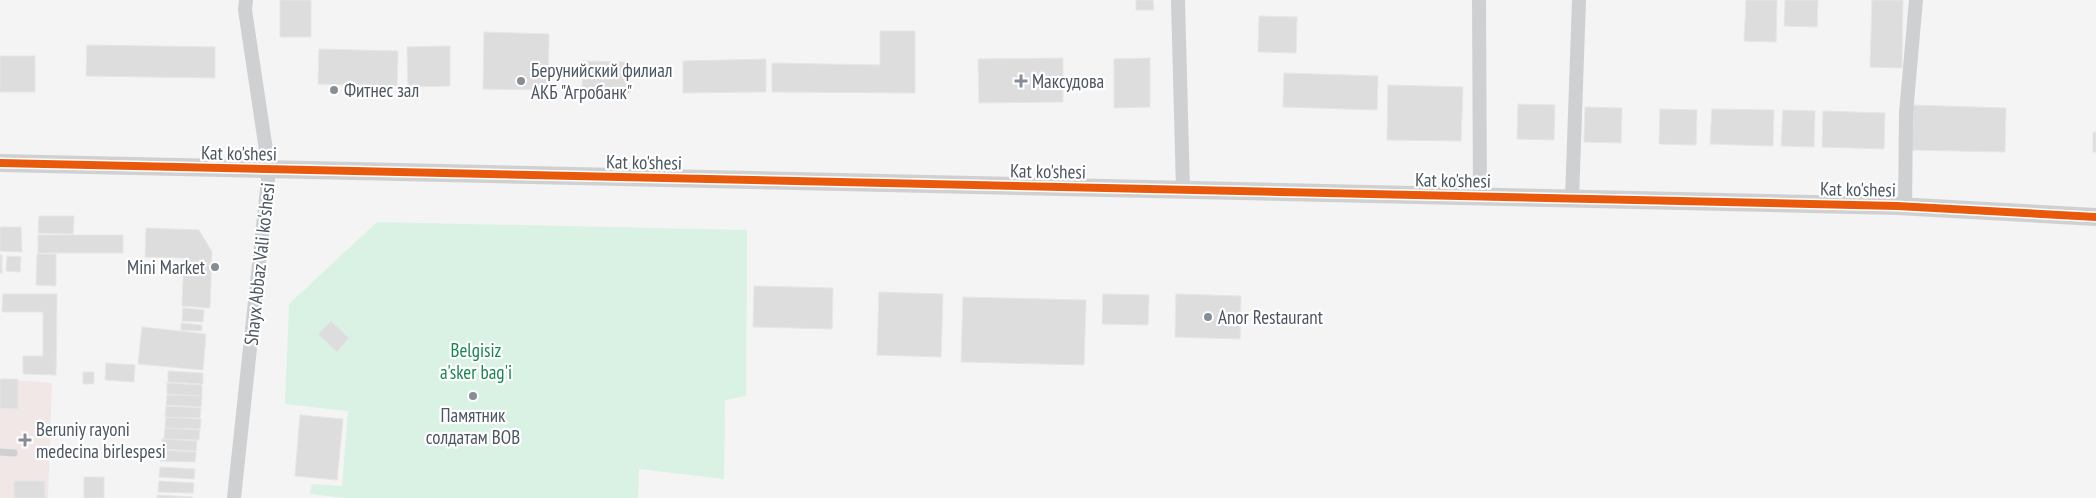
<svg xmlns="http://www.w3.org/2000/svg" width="2096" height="498" viewBox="0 0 2096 498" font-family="'PT Sans Narrow',sans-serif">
  <rect width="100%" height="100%" fill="#f4f4f4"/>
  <path fill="#f1e7e6" d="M 0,379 L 52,383 L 48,498 L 0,498 Z"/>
  <path fill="#d9f2e3" d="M 377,222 L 747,230 L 746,396 L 725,400 L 724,479 L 639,469 L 638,498 L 345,498 L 310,494 L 312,484 L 342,486 L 348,411 L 285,404 L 289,304 Z"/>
  <g fill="#ddddde" stroke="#e5e6e7">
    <rect x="280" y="0" width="31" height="37"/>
    <path d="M 1136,0 L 1153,0 L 1154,10 L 1136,10 Z"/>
    <path d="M 1746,0 L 1777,0 L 1776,42 L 1744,41 Z"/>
    <path d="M 1785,0 L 1818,0 L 1817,27 L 1784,26 Z"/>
    <path d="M 1872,0 L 1903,0 L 1902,68 L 1870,67 Z"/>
    <path d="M 1259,16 L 1297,17 L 1296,53 L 1258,52 Z"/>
    <path d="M 880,31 L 915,31 L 915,93 L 772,92 L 772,63 L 880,65 Z"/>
    <path d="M 484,32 L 549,34 L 548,90 L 483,89 Z"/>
    <path d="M 87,45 L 215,47 L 215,78 L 86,76 Z"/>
    <path d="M 450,46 L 450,86 L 408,87 L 407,47 Z"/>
    <path d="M 319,49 L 398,51 L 397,86 L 318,84 Z"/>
    <rect x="0" y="56" width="35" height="36"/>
    <path d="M 1063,58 L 1063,102 L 979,103 L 978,59 Z"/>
    <path d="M 1150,58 L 1150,107 L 1114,108 L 1114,59 Z"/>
    <path d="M 766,59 L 766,92 L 683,93 L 683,61 Z"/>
    <path d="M 583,61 L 631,62 L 630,93 L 582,92 Z"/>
    <path d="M 1284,73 L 1378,76 L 1377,110 L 1283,107 Z"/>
    <path d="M 1388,85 L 1463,87 L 1461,141 L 1387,140 Z"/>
    <path d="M 1518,104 L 1555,105 L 1554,140 L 1517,139 Z"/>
    <path d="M 1911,105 L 2006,108 L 2005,152 L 1910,150 Z"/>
    <path d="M 1585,107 L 1622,108 L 1621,143 L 1584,142 Z"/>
    <path d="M 1660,109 L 1697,110 L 1696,145 L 1659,144 Z"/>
    <path d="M 1712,109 L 1774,110 L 1773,146 L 1710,144 Z"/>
    <path d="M 1783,110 L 1815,111 L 1814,147 L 1781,146 Z"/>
    <path d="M 1823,111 L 1885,113 L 1884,149 L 1822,147 Z"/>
    <rect x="2093" y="132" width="3" height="20"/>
    <path d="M 39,216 L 74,216 L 73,234 L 38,233 Z"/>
    <path d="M 0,227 L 21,227 L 22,252 L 0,251 Z"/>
    <path d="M 146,228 L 199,230 L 212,252 L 210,308 L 182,306 L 184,258 L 145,257 Z"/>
    <rect x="38" y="235" width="85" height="18"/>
    <path d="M 37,254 L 56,254 L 56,286 L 36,285 Z"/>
    <rect x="0" y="255" width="2" height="18"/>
    <path d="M 7,256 L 21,257 L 20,272 L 6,271 Z"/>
    <path d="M 754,286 L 833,288 L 832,329 L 753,327 Z"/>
    <path d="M 879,292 L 943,294 L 941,357 L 877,355 Z"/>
    <path d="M 3,294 L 57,294 L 56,375 L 23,374 L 23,356 L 43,356 L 43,312 L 2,312 Z"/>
    <path d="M 1103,294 L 1149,295 L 1148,325 L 1102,324 Z"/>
    <path d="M 1176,294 L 1241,296 L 1240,339 L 1175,337 Z"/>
    <path d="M 963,297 L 1086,300 L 1084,365 L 961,362 Z"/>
    <path d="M 183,308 L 204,310 L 203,322 L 182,321 Z"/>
    <path d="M 331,321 L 349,338 L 337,352 L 318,334 Z"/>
    <path d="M 181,323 L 202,325 L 202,331 L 181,330 Z"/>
    <path d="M 142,327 L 206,334 L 203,370 L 138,364 Z"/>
    <path d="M 106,363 L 135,365 L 134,382 L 105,380 Z"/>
    <path d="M 168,371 L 203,373 L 203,384 L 168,382 Z"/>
    <rect x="83" y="372" width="11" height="12"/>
    <path d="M 0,379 L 18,379 L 18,409 L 0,408 Z"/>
    <path d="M 167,383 L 202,385 L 202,396 L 167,394 Z"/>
    <path d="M 167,395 L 202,396 L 201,407 L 166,405 Z"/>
    <path d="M 166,406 L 201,408 L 200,418 L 165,417 Z"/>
    <path d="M 300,415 L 343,419 L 337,480 L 295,476 Z"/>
    <path d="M 166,417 L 201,419 L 200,429 L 165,428 Z"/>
    <path d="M 165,428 L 200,430 L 199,440 L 164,439 Z"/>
    <path d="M 162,439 L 197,441 L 196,451 L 161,449 Z"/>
    <path d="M 161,450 L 196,452 L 195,462 L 160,461 Z"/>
    <path d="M 160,467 L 195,469 L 194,479 L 159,477 Z"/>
    <rect x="84" y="477" width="20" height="21"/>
    <rect x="14" y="481" width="31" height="17"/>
    <path d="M 159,481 L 194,483 L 193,493 L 158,492 Z"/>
    <path d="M 157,495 L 192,497 L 192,498 L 157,498 Z"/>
  </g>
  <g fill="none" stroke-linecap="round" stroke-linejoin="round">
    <path stroke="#ced0d2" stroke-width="7" d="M 0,452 L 14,453"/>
    <g stroke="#ced0d2" stroke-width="14">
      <path d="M 1178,0 L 1183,190"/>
      <path d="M 1479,0 L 1480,197"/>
      <path d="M 1572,199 L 1579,0"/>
      <path d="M 1905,207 L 1906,113 L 1916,0"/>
      <path d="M 234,498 L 269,170 L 245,10 L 246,0"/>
    </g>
    <path stroke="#ced0d2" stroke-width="18" d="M 0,163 L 1897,206 L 2096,217"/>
    <defs>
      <path id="cycleway" d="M 0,163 L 1897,206 L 2096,217"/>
    </defs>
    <use href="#cycleway" stroke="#fff" stroke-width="11"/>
    <use href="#cycleway" stroke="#e8590c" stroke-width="8"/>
  </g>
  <g fill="#868d94" stroke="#fff" stroke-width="2">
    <circle cx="521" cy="81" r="5"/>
    <path d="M1018.5 73.5h5v5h5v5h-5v5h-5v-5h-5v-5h5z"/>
    <circle cx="334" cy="90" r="5"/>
    <circle cx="215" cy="267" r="5"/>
    <circle cx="1208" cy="317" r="5"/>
    <circle cx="473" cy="396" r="5"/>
    <path d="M22.5 432.5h5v5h5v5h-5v5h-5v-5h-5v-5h5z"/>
  </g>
  <g text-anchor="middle" stroke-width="4.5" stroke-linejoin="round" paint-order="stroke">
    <g font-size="19" fill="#4a5661" stroke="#fff" text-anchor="start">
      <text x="531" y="77">Берунийский филиал<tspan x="531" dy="22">АКБ "Агробанк"</tspan></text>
      <text x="1032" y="88">Максудова</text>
      <text x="344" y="97">Фитнес зал</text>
      <text x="205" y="274" text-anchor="end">Mini Market</text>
      <text x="1218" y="324">Anor Restaurant</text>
      <text x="473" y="422" text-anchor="middle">Памятник<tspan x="473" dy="22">солдатам ВОВ</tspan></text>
      <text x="36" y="436">Beruniy rayoni<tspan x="36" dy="22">medecina birlespesi</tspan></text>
    </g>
    <g font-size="19" fill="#4a5661" stroke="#fff">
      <text transform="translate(239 153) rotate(1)" y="7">Kat ko'shesi</text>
      <text transform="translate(644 162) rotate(1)" y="7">Kat ko'shesi</text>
      <text transform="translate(1048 171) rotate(1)" y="7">Kat ko'shesi</text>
      <text transform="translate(1453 180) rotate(1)" y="7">Kat ko'shesi</text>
      <text transform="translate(1858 189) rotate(1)" y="7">Kat ko'shesi</text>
      <text transform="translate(259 264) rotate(-84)" y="7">Shayx Abbaz Vali ko'shesi</text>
    </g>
    <g font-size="19" fill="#17864f" stroke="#fff">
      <text x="476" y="357">Belgisiz<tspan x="476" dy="22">a'sker bag'i</tspan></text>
    </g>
  </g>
</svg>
